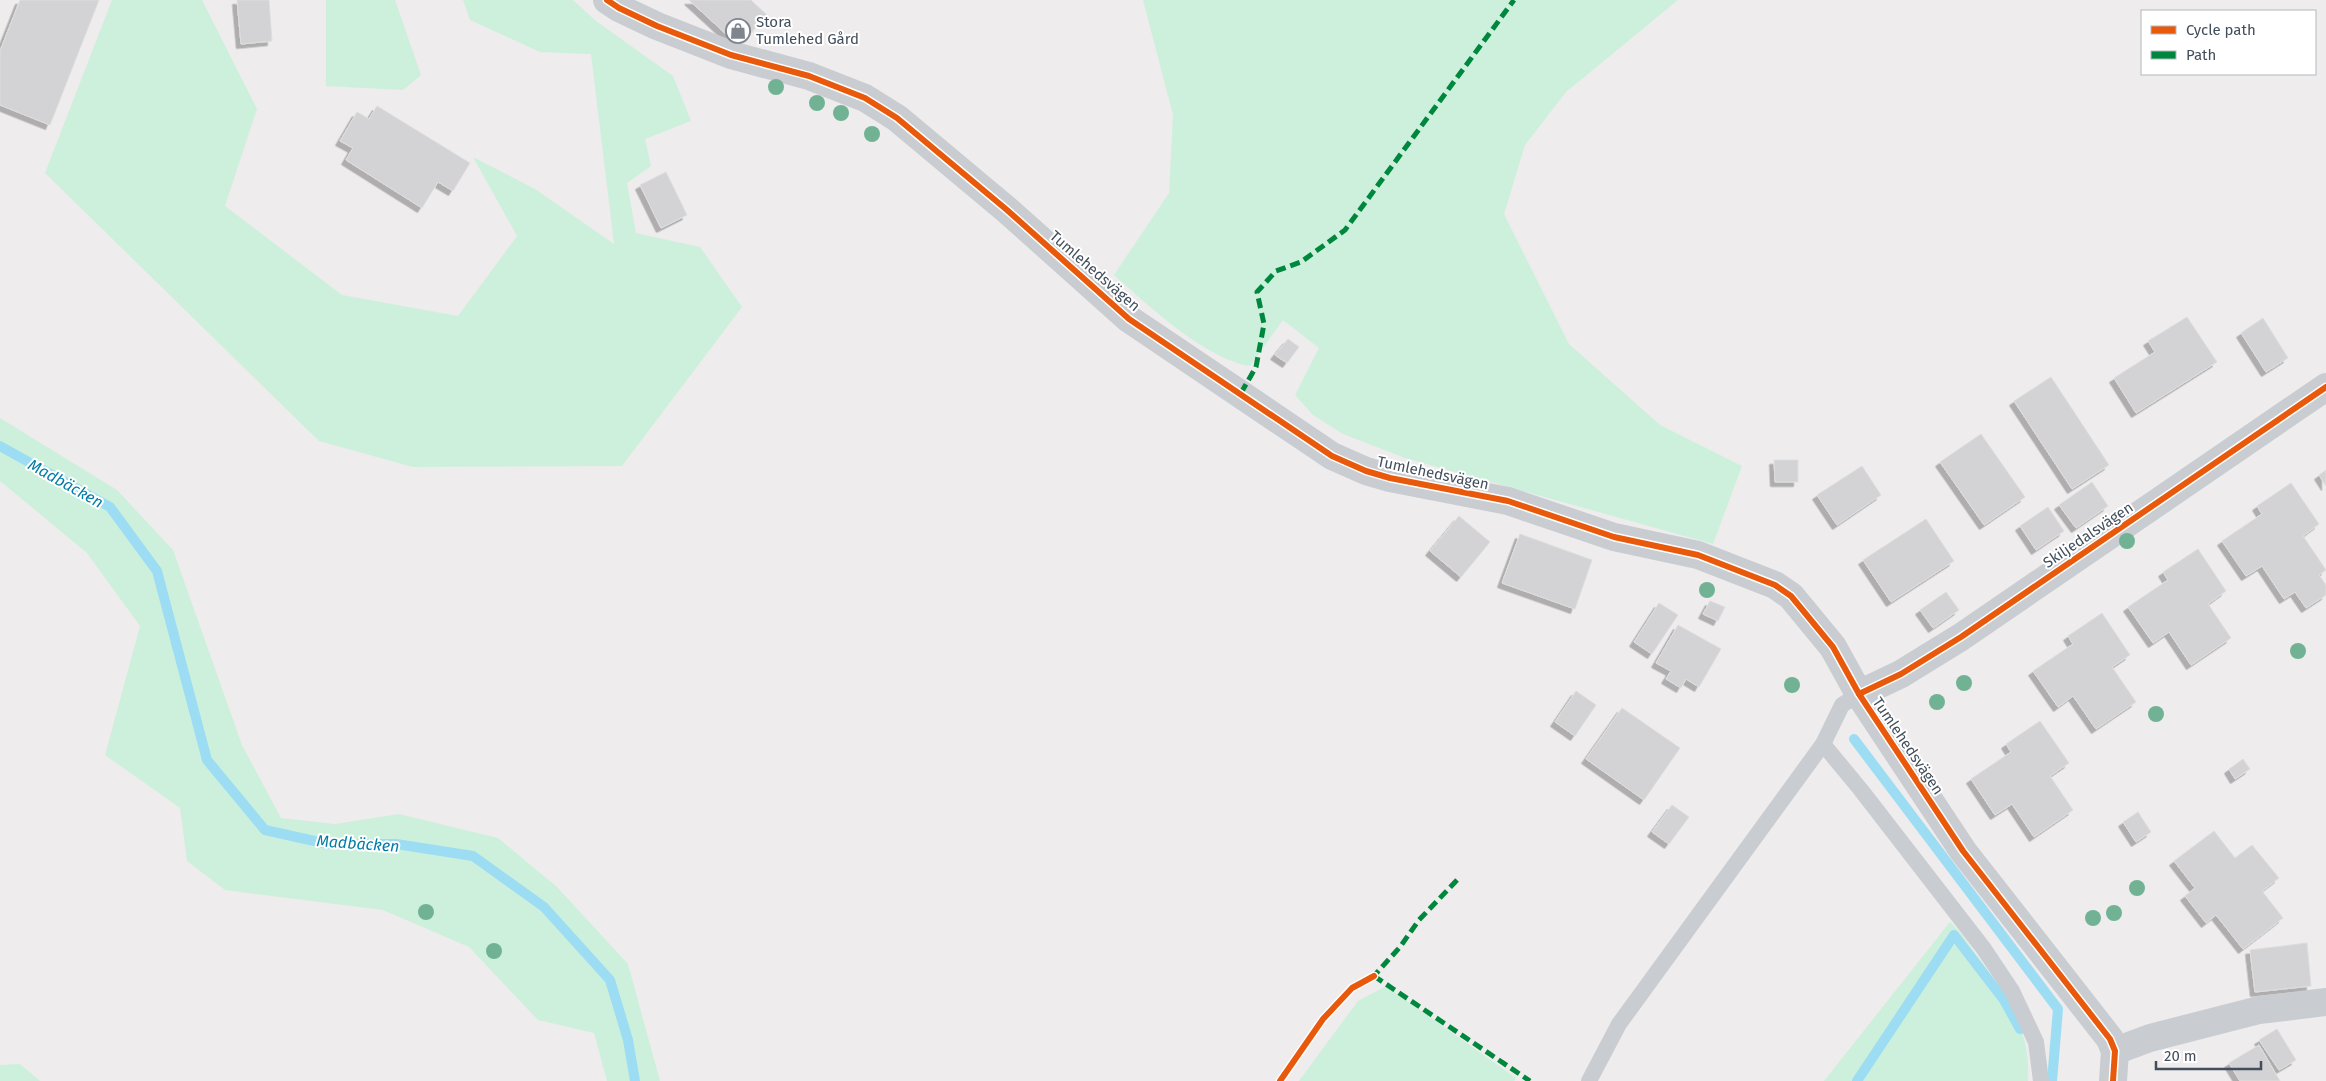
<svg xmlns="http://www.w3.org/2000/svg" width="2326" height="1081" viewBox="0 0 2326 1081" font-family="'Fira Sans',sans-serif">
  <defs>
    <filter id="shadow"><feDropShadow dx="-4.5" dy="4.5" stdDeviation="0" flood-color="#0004"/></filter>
  </defs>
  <rect width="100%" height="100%" fill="#eeecec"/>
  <g fill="#cdf0dc">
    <path d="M 112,0 L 202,0 L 257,109 L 225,206 L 342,295 L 458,316 L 517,236 L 473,157 L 535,189 L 614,244 L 591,54 L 540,52 L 470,20 L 463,0 L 573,0 L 596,21 L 673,76 L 691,121 L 645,139 L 651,166 L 627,183 L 636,233 L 700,247 L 742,307 L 622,466 L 413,467 L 319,441 L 45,173 Z"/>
    <path d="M 326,0 L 395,0 L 421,75 L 403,90 L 326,86 Z"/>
    <path d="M 1143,0 L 1678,0 L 1566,92 L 1525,145 L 1504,214 L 1569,344 L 1660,425 L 1742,466 L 1713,544 L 1405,458 L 1343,434 L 1313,415 L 1295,395 L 1319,348 L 1283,320 L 1250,366 C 1205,359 1148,305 1114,275 L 1169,193 L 1173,115 Z"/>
    <path d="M 0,418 L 117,490 L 173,550 L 242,745 L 281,818 L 335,824 L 399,814 L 498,838 L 557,887 L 628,964 L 660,1081 L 607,1081 L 594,1033 L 538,1020 L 469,947 L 383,910 L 225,890 L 187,861 L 180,808 L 105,755 L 140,626 L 87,553 L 0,481 Z"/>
    <path d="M 1950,922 C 1961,932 1970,946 1979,958 C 2007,998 2031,1029 2028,1081 L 1824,1081 Z"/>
    <path d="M 1386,986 L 1516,1078 L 1514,1081 L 1299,1081 L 1358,1001 Z"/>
    <path d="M 20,1064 L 40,1081 L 0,1081 L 0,1065 Z"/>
  </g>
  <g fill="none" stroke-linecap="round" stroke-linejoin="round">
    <g stroke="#9cddf3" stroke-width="10">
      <path d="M 0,446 L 110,507 L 157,571 L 207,760 L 265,830 L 328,844 L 396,844 L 473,856 L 544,907 L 610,980 L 628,1040 L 635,1081"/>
      <path d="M 1854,739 L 2058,1009 L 2052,1081"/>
      <path d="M 1857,1081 L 1954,935 L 2004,1000 L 2020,1029"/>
    </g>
  </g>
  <g fill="#d3d3d5" stroke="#dededf" filter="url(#shadow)">
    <path d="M 20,0 L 99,0 L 50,125 L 0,105 L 0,51 Z"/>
    <path d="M 237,0 L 269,0 L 272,41 L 241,44 Z"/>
    <path d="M 689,0 L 751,0 L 767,15 L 739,46 Z"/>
    <path d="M 377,106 L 470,163 L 453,191 L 438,182 L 422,208 L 346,160 L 353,148 L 340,141 L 357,112 L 369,119 Z"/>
    <path d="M 666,172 L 687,215 L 661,228 L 640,185 Z"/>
    <path d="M 2187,317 L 2217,362 L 2136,413 L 2114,378 L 2155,352 L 2148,341 Z"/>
    <path d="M 2263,318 L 2288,358 L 2266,372 L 2241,333 Z"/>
    <path d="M 1288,339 L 1299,347 L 1287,363 L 1275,355 Z"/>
    <path d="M 2051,377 L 2109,465 L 2072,489 L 2014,401 Z"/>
    <path d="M 1981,434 L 2025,497 L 1984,525 L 1940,462 Z"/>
    <path d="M 1774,460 L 1798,460 L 1798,482 L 1775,482 Z"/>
    <path d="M 1862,466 L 1881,495 L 1837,525 L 1817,495 Z"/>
    <path d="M 2326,470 L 2326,486 L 2319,475 Z"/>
    <path d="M 2092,482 L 2108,506 L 2076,528 L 2059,505 Z"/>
    <path d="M 2291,483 L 2319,524 L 2303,536 L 2326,570 L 2319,575 L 2326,585 L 2326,595 L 2306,608 L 2295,592 L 2284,599 L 2262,566 L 2246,576 L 2222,541 L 2262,514 L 2257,506 Z"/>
    <path d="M 2048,507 L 2064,531 L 2036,550 L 2020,526 Z"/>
    <path d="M 1459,516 L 1490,542 L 1461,577 L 1430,551 Z"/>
    <path d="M 1926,519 L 1954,561 L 1891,602 L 1863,560 Z"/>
    <path d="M 1520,534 L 1592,560 L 1575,609 L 1502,583 Z"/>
    <path d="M 2198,549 L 2226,591 L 2208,604 L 2231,638 L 2191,665 L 2169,632 L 2153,643 L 2128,607 L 2168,580 L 2163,572 Z"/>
    <path d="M 1946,592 L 1959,610 L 1933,628 L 1920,610 Z"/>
    <path d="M 1710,601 L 1725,607 L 1718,621 L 1703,614 Z"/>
    <path d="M 1659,603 L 1678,615 L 1652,654 L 1634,642 Z"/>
    <path d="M 2102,613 L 2130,655 L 2112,667 L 2136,702 L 2096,729 L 2073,696 L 2058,707 L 2033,671 L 2073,644 L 2068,636 Z"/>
    <path d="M 1678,625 L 1721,649 L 1699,687 L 1686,679 L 1681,688 L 1666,679 L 1671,671 L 1656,663 Z"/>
    <path d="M 1576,691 L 1596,705 L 1575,736 L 1555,722 Z"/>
    <path d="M 1622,708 L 1680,748 L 1644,800 L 1586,759 Z"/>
    <path d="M 2040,721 L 2069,763 L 2050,776 L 2073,810 L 2034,837 L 2012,804 L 1995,815 L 1971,779 L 2011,752 L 2006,744 Z"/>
    <path d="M 2243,759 L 2250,769 L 2235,779 L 2229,769 Z"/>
    <path d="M 1672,805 L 1689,817 L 1669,844 L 1652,832 Z"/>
    <path d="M 2138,812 L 2151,832 L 2136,842 L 2123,822 Z"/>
    <path d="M 2214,831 L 2235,858 L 2252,845 L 2279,878 L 2262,891 L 2283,918 L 2243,949 L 2216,915 L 2206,923 L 2185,896 L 2195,888 L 2174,861 Z"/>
    <path d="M 2307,943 L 2311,986 L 2255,992 L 2250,950 Z"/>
    <path d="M 2277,1029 L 2296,1060 L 2279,1070 L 2259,1040 Z"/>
    <path d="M 2259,1045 L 2280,1081 L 2240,1081 L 2229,1063 Z"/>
  </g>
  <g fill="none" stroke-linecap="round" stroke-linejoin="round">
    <g stroke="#c9cdd1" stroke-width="16">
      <path d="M 1823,744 L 1861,790 L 1984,949 L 2012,991 L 2036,1042 L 2041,1081"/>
      <path d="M 1589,1081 L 1619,1024 L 1823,744 L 1842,705 L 1859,694"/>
    </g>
    <g stroke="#c9cdd1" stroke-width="28">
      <path d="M 607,0 L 619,8 L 657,26 L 731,55 L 809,76 L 865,98 L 897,118 L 1007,210 L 1129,319 L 1332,456 L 1366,471 L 1390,478 L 1508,501 L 1614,537 L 1698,555 L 1775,585 L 1791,596 L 1833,647 L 1859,694 L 1963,851 L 2110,1039 L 2115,1051 L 2113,1081"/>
      <path d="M 1859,694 L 1901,674 L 1961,637 L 2326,387"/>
      <path d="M 2115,1051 L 2150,1038 L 2259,1010 L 2326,1002"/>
    </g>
    <g stroke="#00873e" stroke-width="5" stroke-dasharray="10 5" stroke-linecap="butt">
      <path d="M 1241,393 L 1256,367 L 1264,324 L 1257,292 L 1276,271 L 1301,262 L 1345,230 L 1514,0"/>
      <path d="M 1374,976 L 1530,1081"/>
      <path d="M 1372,978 L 1400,947 L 1419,920 L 1458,879"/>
    </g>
    <defs>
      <g id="cycleway">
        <path d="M 607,0 L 619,8 L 657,26 L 731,55 L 809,76 L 865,98 L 897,118 L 1007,210 L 1129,319 L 1332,456 L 1366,471 L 1390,478 L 1508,501 L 1614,537 L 1698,555 L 1775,585 L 1791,596 L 1833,647 L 1859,694 L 1963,851 L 2110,1039 L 2115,1051 L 2113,1081"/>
        <path d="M 1859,694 L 1901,674 L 1961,637 L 2326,387"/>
        <path d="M 1280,1081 L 1323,1019 L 1352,988 L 1374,976"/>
      </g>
    </defs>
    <use href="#cycleway" stroke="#fff" stroke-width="9"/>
    <use href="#cycleway" stroke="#e8590c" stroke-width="6"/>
  </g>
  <g fill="#71b295">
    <circle cx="776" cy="87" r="8"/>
    <circle cx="817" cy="103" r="8"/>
    <circle cx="841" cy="113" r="8"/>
    <circle cx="872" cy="134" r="8"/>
    <circle cx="2127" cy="541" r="8"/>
    <circle cx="1707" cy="590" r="8"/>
    <circle cx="2298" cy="651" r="8"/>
    <circle cx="1964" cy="683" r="8"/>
    <circle cx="1792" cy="685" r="8"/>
    <circle cx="1937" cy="702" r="8"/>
    <circle cx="2156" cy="714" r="8"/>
    <circle cx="2137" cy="888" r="8"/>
    <circle cx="426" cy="912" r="8"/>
    <circle cx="2114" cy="913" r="8"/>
    <circle cx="2093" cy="918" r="8"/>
    <circle cx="494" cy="951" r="8"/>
  </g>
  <defs>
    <symbol id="shop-ring" viewBox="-11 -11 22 22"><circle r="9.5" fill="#fff" stroke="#7e858e" stroke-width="1.5"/><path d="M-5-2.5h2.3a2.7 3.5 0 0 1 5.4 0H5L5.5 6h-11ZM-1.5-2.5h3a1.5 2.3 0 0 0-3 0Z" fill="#7e858e"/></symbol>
  </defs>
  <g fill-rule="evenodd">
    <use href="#shop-ring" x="724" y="17" width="28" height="28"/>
  </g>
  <g text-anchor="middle" stroke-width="4" stroke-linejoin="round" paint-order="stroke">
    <g font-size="15" fill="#424e5b" stroke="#fff" text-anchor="start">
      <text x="756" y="27">Stora<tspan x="756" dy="17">Tumlehed Gård</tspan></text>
    </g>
    <g font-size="15" fill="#424e5b" stroke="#fff">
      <text transform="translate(1095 271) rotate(41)" y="5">Tumlehedsvägen</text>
      <text transform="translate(1433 473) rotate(12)" y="5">Tumlehedsvägen</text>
      <text transform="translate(2088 535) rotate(-34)" y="5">Skiljedalsvägen</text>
      <text transform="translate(1908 746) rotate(56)" y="5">Tumlehedsvägen</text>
    </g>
    <g font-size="16" font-style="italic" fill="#017ca7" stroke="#fff">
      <text transform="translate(66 483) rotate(29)" y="6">Madbäcken</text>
      <text transform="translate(358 843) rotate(4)" y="6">Madbäcken</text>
    </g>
  </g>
  <rect x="2141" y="10" width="175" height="65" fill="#ffffff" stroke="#b3b8bd"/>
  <rect x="2151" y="26" width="25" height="8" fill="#e8590c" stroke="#b3b8bd"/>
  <text x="2186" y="35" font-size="15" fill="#424e5b">Cycle path</text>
  <rect x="2151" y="51" width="25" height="8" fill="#00873e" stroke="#b3b8bd"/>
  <text x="2186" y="60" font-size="15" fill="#424e5b">Path</text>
  <path d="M2156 1061v8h105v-8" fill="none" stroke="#424e5b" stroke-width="2.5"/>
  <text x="2164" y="1061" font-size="15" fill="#424e5b" stroke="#ffffff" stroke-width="4" paint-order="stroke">20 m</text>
</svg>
